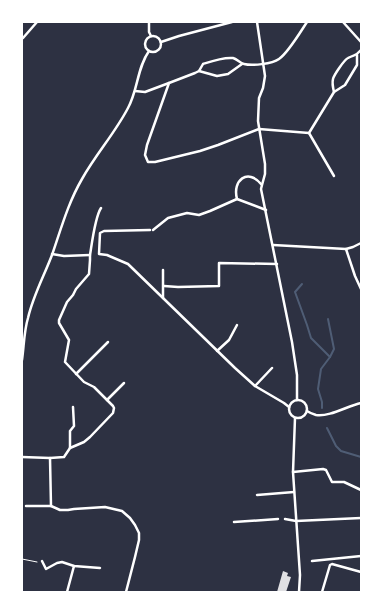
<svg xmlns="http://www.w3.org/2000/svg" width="383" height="614" viewBox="0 0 383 614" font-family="Cabin,sans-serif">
  <rect width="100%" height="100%" fill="#2d3142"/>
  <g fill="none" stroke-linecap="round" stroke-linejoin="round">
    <g stroke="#4f5d75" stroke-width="2">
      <path d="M 302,284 L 295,292 L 307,325 L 311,338 L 330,357 L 321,369 L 318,389 L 322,402 L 322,408"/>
      <path d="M 328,319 L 334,349 L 330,357"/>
      <path d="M 327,428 L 336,446 L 341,451 L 361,457"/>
    </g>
  </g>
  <path fill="#e0e0e3" d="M 283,571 L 288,573 L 287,576 L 291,577 L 286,592 L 277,592 Z"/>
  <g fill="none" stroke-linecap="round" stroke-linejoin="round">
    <path stroke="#fff" stroke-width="1" d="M 22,559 L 37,562"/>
    <g stroke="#fff" stroke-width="2.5">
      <path d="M 149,22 L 149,32 L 151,36"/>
      <path d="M 257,22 L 265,76 L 263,88 L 259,98 L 258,121 L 265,164 L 265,174 L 262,185 L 261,189 L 292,342 L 297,375 L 297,400"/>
      <path d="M 307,22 C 301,31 288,53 279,59 C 272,64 252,66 244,64 C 240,63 237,59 233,58 C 223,57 212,61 203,64 L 199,71 L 195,73 L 169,83 L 147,145 L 145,155 L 148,162 L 155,162 L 200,151 L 218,145 L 259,129 L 309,133 L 334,92 L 345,85 L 357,65 L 357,55"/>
      <path d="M 343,22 L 361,42"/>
      <circle cx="153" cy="44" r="8"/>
      <path d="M 23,38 L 37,22"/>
      <path d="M 161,42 L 179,36 L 232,22"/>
      <path d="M 199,71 L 217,76 L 228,74 L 242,64"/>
      <path d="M 135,91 L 145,92 L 169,83"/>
      <path d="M 334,92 C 333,88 332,83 333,79 C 334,75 344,60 348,58 C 355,54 355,57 361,50"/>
      <path d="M 309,133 L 334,176"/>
      <path d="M 261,184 C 248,168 232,180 237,199 L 266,210"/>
      <path d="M 150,230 L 104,231 L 100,233 L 99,254 L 107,255 L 128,264 L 235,368 L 255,386 L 284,403 L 289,407"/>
      <path d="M 153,230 L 168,218 L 187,213 L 199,215 L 210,211 L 237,199"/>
      <path d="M 273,245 L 346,249 L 353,247 L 361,243"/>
      <path d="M 346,249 L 355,276 L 361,289"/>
      <path d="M 52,254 L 64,256 L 90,255"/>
      <path d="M 164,286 L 178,287 L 219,286 L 219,263 L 277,264"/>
      <path d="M 163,298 L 163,270"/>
      <path d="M 217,351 L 229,340 L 237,325"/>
      <path d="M 22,360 C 24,346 24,331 28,318 C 33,296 44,276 52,255 C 61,229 68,203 82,179 C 96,154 115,133 128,108 C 138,90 137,68 149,51"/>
      <path d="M 76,374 L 108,342"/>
      <path d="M 255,386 L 272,368"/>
      <circle cx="298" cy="409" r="9"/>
      <path d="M 107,400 L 124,383"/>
      <path d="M 307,411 C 310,413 313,414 316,415 C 330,417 347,406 361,403"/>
      <path d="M 295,418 L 293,472 L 300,575 L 299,592"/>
      <path d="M 70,448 L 70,431 L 74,426 L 73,407"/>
      <path d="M 22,457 L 50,458 L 64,457 L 70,448 L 84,442 L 90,437 L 113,413 L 114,408 L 113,406 L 94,387 L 84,382 L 65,362 L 69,340 L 59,323 L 59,320 L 67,302 L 73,295 L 76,289 L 89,274 L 90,260 L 90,255 C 92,243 95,217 101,208"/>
      <path d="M 50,458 L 51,506"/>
      <path d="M 293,472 L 323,469 L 326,470 L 332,482 L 344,482 L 361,490"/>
      <path d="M 257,495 L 294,492"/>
      <path d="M 26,506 L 51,506 L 60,510 L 68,510 L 74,509 L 105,507 L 122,511 L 130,518 L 135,525 L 139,533 L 139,540 L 135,557 L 126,592"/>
      <path d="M 285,519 L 296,521 L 361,518"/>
      <path d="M 234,522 L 278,519"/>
      <path d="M 42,561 L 46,569 L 57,563 L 62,562 L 74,566 L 100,568"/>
      <path d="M 312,561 L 361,556"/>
      <path d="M 67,592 L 74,566"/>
      <path d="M 322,592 L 330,565 L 332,564 L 361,572"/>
    </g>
  </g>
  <rect width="383" height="614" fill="none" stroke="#ffffff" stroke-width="46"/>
</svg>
